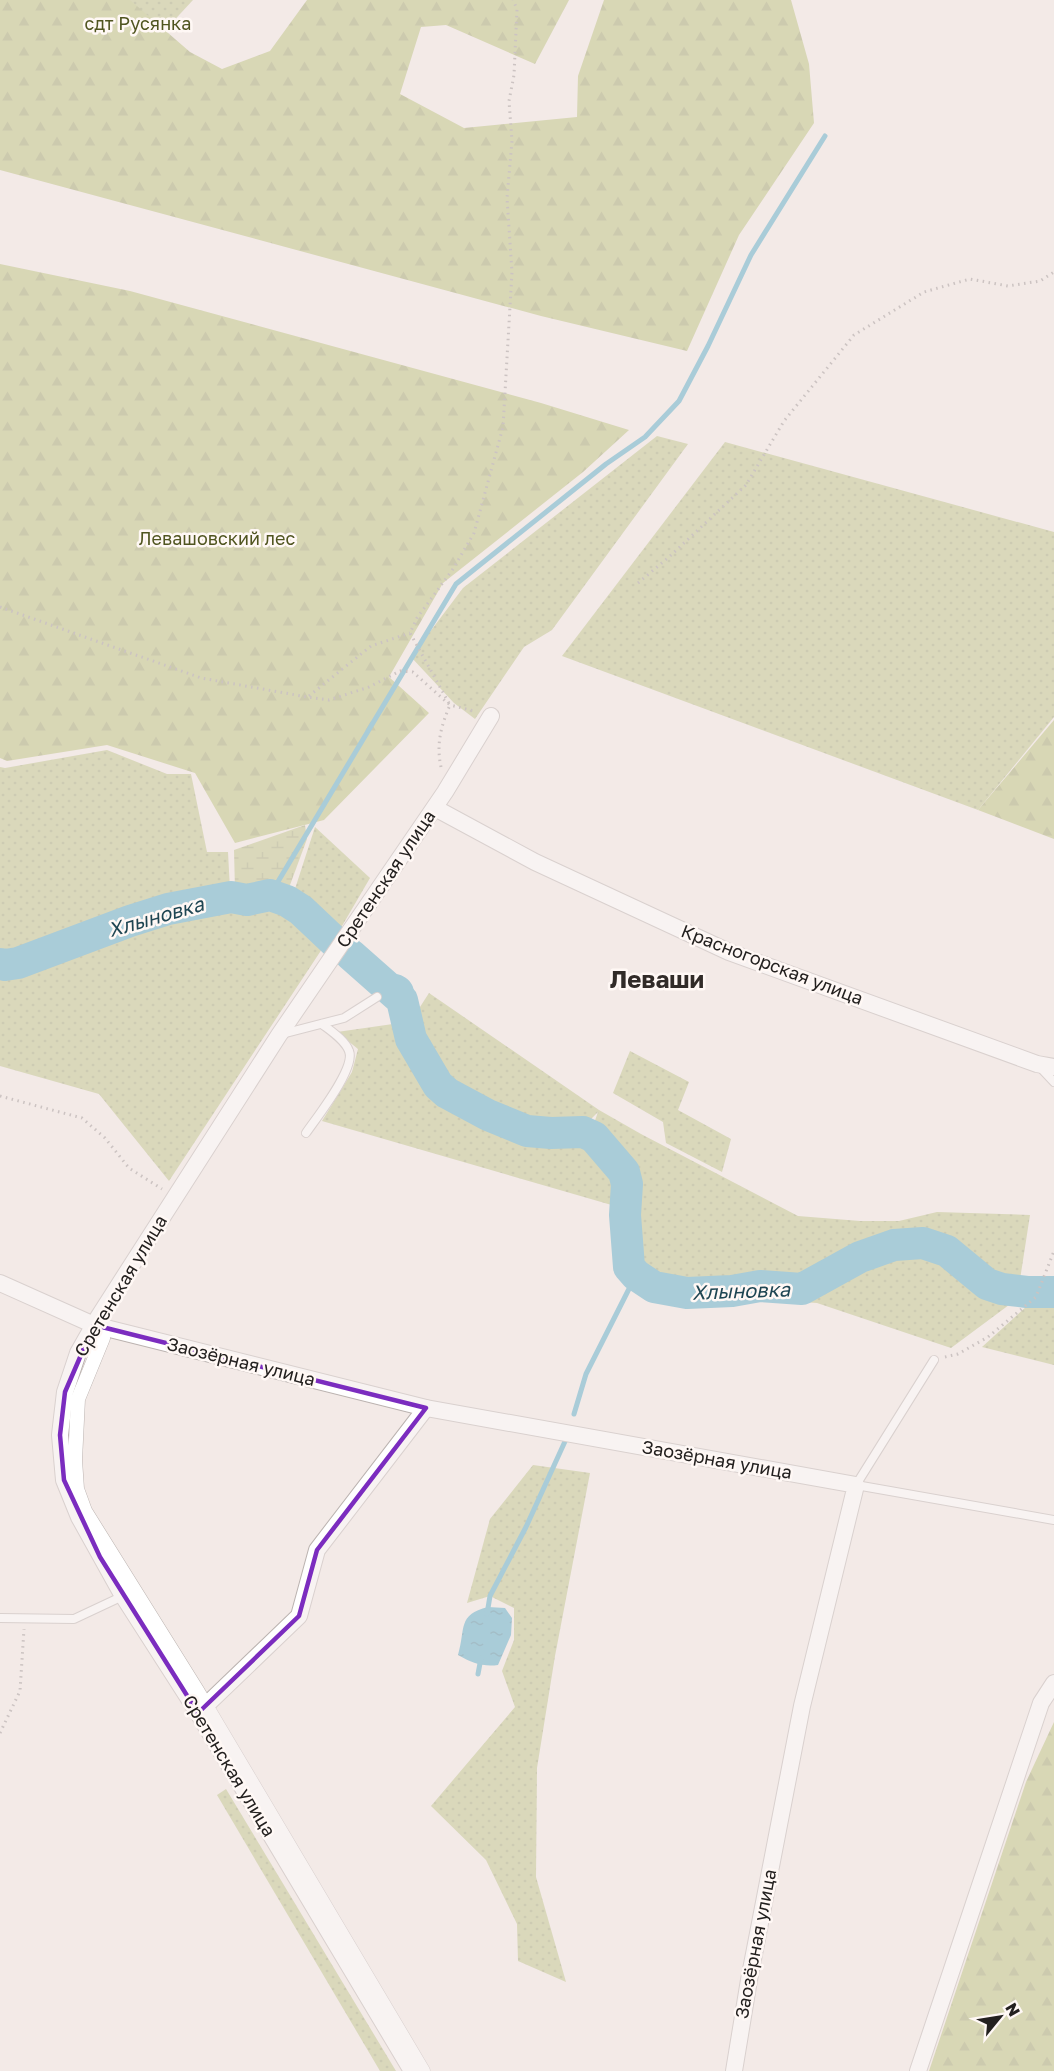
<svg xmlns="http://www.w3.org/2000/svg" width="1054" height="2071" viewBox="0 0 1054 2071" font-family="'Golos Text',sans-serif">
  <defs>
    <pattern id="grass-dots" width="8" height="8" patternUnits="userSpaceOnUse" patternTransform="scale(1.5)"><rect width="8" height="8" fill="#bcc386"/><path d="M2 2h.1M6 6h.1" fill="none" stroke="#a1a773" stroke-width="1.8" stroke-linecap="round"/></pattern>
    <pattern id="forest-firs" width="22" height="20" patternUnits="userSpaceOnUse" patternTransform="scale(1.5)"><rect width="22" height="20" fill="#b8c079"/><path d="M5 1l3.5 6h-7zM16 11l3.5 6h-7z" fill="#9ea568"/></pattern>
    <pattern id="wetland-marsh" width="20" height="14" patternUnits="userSpaceOnUse" patternTransform="scale(1.5)"><rect width="20" height="14" fill="#bcc386"/><path d="M1 5h8M5 5V1M11 12h8M15 12V8" fill="none" stroke="#a1a773"/></pattern>
    <pattern id="water-ripples" width="26" height="14" patternUnits="userSpaceOnUse" patternTransform="scale(1.5)"><rect width="26" height="14" fill="#51a8c5"/><path d="M2 4q2-2 4 0t4 0M15 11q2-2 4 0t4 0" fill="none" stroke="#43889f"/></pattern>
  </defs>
  <rect width="100%" height="100%" fill="#f3eae7"/>
  <g fill="url(#grass-dots)">
    <path d="M 66,0 L 193,0 L 142,55 Z"/>
    <path d="M 657,436 L 688,444 L 552,630 L 524,647 L 475,719 L 454,703 L 411,657 L 463,588 Z"/>
    <path d="M 725,442 L 1054,532 L 1054,717 L 978,810 L 562,656 Z"/>
    <path d="M 107,750 L 167,774 L 191,774 L 207,852 L 228,852 L 230,890 L 131,907 L 116,920 L 78,928 L 58,943 L 30,952 L 5,957 L 0,955 L 0,767 L 5,768 Z"/>
    <path d="M 315,827 L 370,878 L 335,938 L 294,892 Z"/>
    <path d="M 209,905 L 285,913 L 322,949 L 169,1181 L 99,1094 L 0,1066 L 0,973 L 3,974 L 90,942 Z"/>
    <path d="M 429,993 L 599,1110 L 641,1134 L 798,1216 L 860,1221 L 899,1221 L 937,1212 L 1030,1215 L 1017,1299 L 951,1348 L 817,1303 L 727,1297 L 666,1284 L 638,1268 L 636,1171 L 592,1129 L 598,1112 L 587,1123 L 543,1128 L 513,1123 L 456,1091 L 436,1074 L 420,1037 L 411,1021 Z"/>
    <path d="M 393,1024 L 443,1098 L 526,1138 L 583,1139 L 619,1187 L 615,1206 L 322,1121 L 352,1072 L 358,1049 L 337,1032 Z"/>
    <path d="M 630,1051 L 689,1082 L 678,1110 L 731,1139 L 722,1172 L 666,1143 L 663,1122 L 613,1093 Z"/>
    <path d="M 1042,1300 L 1054,1304 L 1054,1365 L 982,1347 L 1028,1305 Z"/>
    <path d="M 533,1465 L 590,1473 L 555,1656 L 537,1768 L 536,1877 L 566,1982 L 518,1961 L 517,1924 L 486,1860 L 431,1806 L 515,1707 L 502,1671 L 514,1640 L 514,1608 L 490,1596 L 467,1603 L 490,1519 Z"/>
    <path d="M 226,1789 L 396,2071 L 380,2071 L 217,1795 Z"/>
  </g>
  <g fill="url(#forest-firs)">
    <path d="M 0,0 L 130,0 L 190,52 L 222,69 L 270,51 L 307,0 L 569,0 L 535,64 L 446,25 L 421,27 L 400,94 L 464,128 L 577,117 L 578,76 L 604,0 L 791,0 L 809,64 L 814,123 L 739,235 L 687,351 L 541,316 L 0,170 Z"/>
    <path d="M 0,264 L 130,291 L 541,403 L 629,430 L 583,472 L 443,583 L 389,677 L 429,713 L 324,820 L 235,843 L 195,773 L 107,745 L 7,761 L 0,758 Z"/>
    <path d="M 1054,720 L 1054,839 L 978,810 Z"/>
    <path d="M 1054,1722 L 1054,2071 L 929,2071 L 1026,1782 Z"/>
  </g>
  <path fill="url(#wetland-marsh)" d="M 305,825 L 307,839 L 290,885 L 270,895 L 235,890 L 234,850 Z"/>
  <g fill="url(#water-ripples)">
    <path d="M 377,958 L 385,975 C 389,975 392,973 396,974 C 410,976 421,992 408,1002 L 411,1008 L 404,1012 L 388,992 L 377,983 L 371,972 Z"/>
    <path d="M 488,1607 L 505,1608 L 512,1618 L 511,1635 L 498,1665 C 483,1667 472,1663 458,1655 C 466,1628 457,1615 488,1607 Z"/>
  </g>
  <g fill="none" stroke-linecap="round" stroke-linejoin="round">
    <g stroke="#51a8c5" stroke-width="5">
      <path d="M 270,895 L 456,584 L 606,464 L 645,437 L 679,401 L 708,346 L 751,255 L 825,136"/>
      <path d="M 574,1414 L 586,1374 L 636,1275"/>
      <path d="M 487,1614 L 490,1596 L 526,1527 L 567,1437"/>
      <path d="M 478,1674 L 481,1658"/>
    </g>
    <g stroke="#51a8c5" stroke-width="32">
      <path d="M 351,955 L 402,1000 L 411,1039 L 438,1085 L 447,1093 L 488,1115 L 527,1131 L 551,1133 L 583,1132 L 594,1137 L 624,1172 L 627,1184 L 625,1215 L 629,1267 L 636,1275 L 654,1287 L 687,1293 L 732,1291 L 760,1286 L 802,1289 L 860,1257 L 894,1245 L 923,1243 L 947,1251 L 987,1284 L 1002,1289 L 1027,1292 L 1054,1292"/>
      <path d="M 0,964 L 5,965 L 18,963 L 130,921 L 168,909 L 231,897 L 247,900 L 270,895 L 287,901 L 301,910 L 336,943"/>
    </g>
    <defs>
      <g id="service">
        <path d="M 282,1034 L 344,1018 L 377,997"/>
        <path d="M 1039,1066 L 1054,1082"/>
        <path d="M 306,1133 C 317,1117 356,1068 349,1051 C 345,1040 331,1031 322,1024"/>
        <path d="M 934,1360 L 856,1485 L 1054,1520"/>
        <path d="M 0,1618 L 74,1619 L 123,1596"/>
      </g>
      <path id="pedestrian" d="M 103,1338 L 78,1399 L 75,1460 L 77,1489 L 85,1511 L 198,1692 L 423,2071"/>
      <g id="minor">
        <path d="M 435,808 L 535,862 L 729,952 L 1037,1064 L 1054,1067"/>
        <path d="M 0,1283 L 94,1325 L 426,1408 L 856,1485 L 802,1706 L 749,1980 L 734,2071"/>
        <path d="M 198,1713 L 299,1616 L 317,1550 L 426,1408"/>
        <path d="M 412,2071 L 198,1713 L 123,1596 L 79,1517 L 64,1480 L 60,1435 L 65,1392 L 78,1353 L 99,1316 L 279,1035 L 445,792 L 491,716"/>
        <path d="M 918,2071 L 1041,1703 L 1054,1683"/>
      </g>
    </defs>
    <use href="#service" stroke="#bbb3b0" stroke-width="10"/>
    <use href="#pedestrian" stroke="#bbb3b0" stroke-width="15"/>
    <use href="#minor" stroke="#bbb3b0" stroke-width="18"/>
    <g stroke="#9d9694" stroke-width="3" stroke-dasharray="1.5 4.5" stroke-linecap="butt">
      <path d="M 638,583 L 669,557 L 746,485 L 784,421 L 854,335 L 924,292 L 970,279 L 1008,286 L 1040,281 L 1054,272"/>
      <path d="M 0,607 L 201,678 L 307,697 L 329,700 L 369,687 L 400,671 L 413,672 L 450,705 L 474,711"/>
      <path d="M 309,696 L 371,646 L 410,633"/>
      <path d="M 441,767 C 436,744 441,726 450,705 L 410,633 L 417,618 L 453,569 L 474,533 L 503,427 L 512,272 L 507,198 L 512,141 L 509,101 L 514,75 L 517,9 L 513,0"/>
      <path d="M 0,1096 L 82,1118 L 105,1138 L 129,1168 L 162,1189"/>
      <path d="M 945,1357 L 958,1354 L 988,1337 L 1036,1297 L 1054,1251"/>
      <path d="M 0,1733 L 20,1691 L 24,1629"/>
    </g>
    <use href="#service" stroke="#fff" stroke-width="8"/>
    <use href="#pedestrian" stroke="#fff" stroke-width="14"/>
    <use href="#minor" stroke="#fff" stroke-width="16"/>
  </g>
  <path d="M0 0H1054V2071H0ZM 94,1325 L 426,1408 L 317,1550 L 299,1616 L 198,1713 L 100,1557 L 64,1480 L 60,1435 L 65,1392 Z" fill="#f3eae7" fill-opacity=".55" fill-rule="evenodd"/>
  <path fill="none" stroke="#7b2cbf" stroke-width="4.5" stroke-linejoin="round" d="M 94,1325 L 426,1408 L 317,1550 L 299,1616 L 198,1713 L 100,1557 L 64,1480 L 60,1435 L 65,1392 Z"/>
  <g text-anchor="middle" stroke-width="5" stroke-linejoin="round" paint-order="stroke">
    <g font-size="18" fill="#505520" stroke="#fff8f5">
      <text x="138" y="30">сдт Русянка</text>
      <text x="217" y="545">Левашовский лес</text>
    </g>
    <g font-size="18" fill="#23201f" stroke="#fff8f5">
      <text transform="translate(386 879) rotate(-56)" y="6">Сретенская улица</text>
      <text transform="translate(772 965) rotate(21)" y="6">Красногорская улица</text>
      <text transform="translate(121 1286) rotate(-59)" y="6">Сретенская улица</text>
      <text transform="translate(241 1362) rotate(14)" y="6">Заозёрная улица</text>
      <text transform="translate(717 1460) rotate(10)" y="6">Заозёрная улица</text>
      <text transform="translate(229 1766) rotate(59)" y="6">Сретенская улица</text>
      <text transform="translate(756 1944) rotate(-79)" y="6">Заозёрная улица</text>
    </g>
    <g font-size="20" font-style="italic" fill="#1e4552" stroke="#fff8f5">
      <text transform="translate(156 917) rotate(-16)" y="7">Хлыновка</text>
      <text transform="translate(741 1291) rotate(-2)" y="7">Хлыновка</text>
    </g>
    <g font-size="24" font-weight="bold" fill="#312b28" stroke="#fff8f5">
      <text x="657" y="988">Леваши</text>
    </g>
  </g>
  <g transform="translate(1000 2017) rotate(60)" stroke="#fff8f5" stroke-width="4.5" paint-order="stroke">
  <path d="M0-4.5L10 22L0 15L-10 22Z" fill="#23201f"/>
  <text y="-9" font-size="16" font-weight="bold" text-anchor="middle" fill="#23201f">N</text>
  </g>
</svg>
